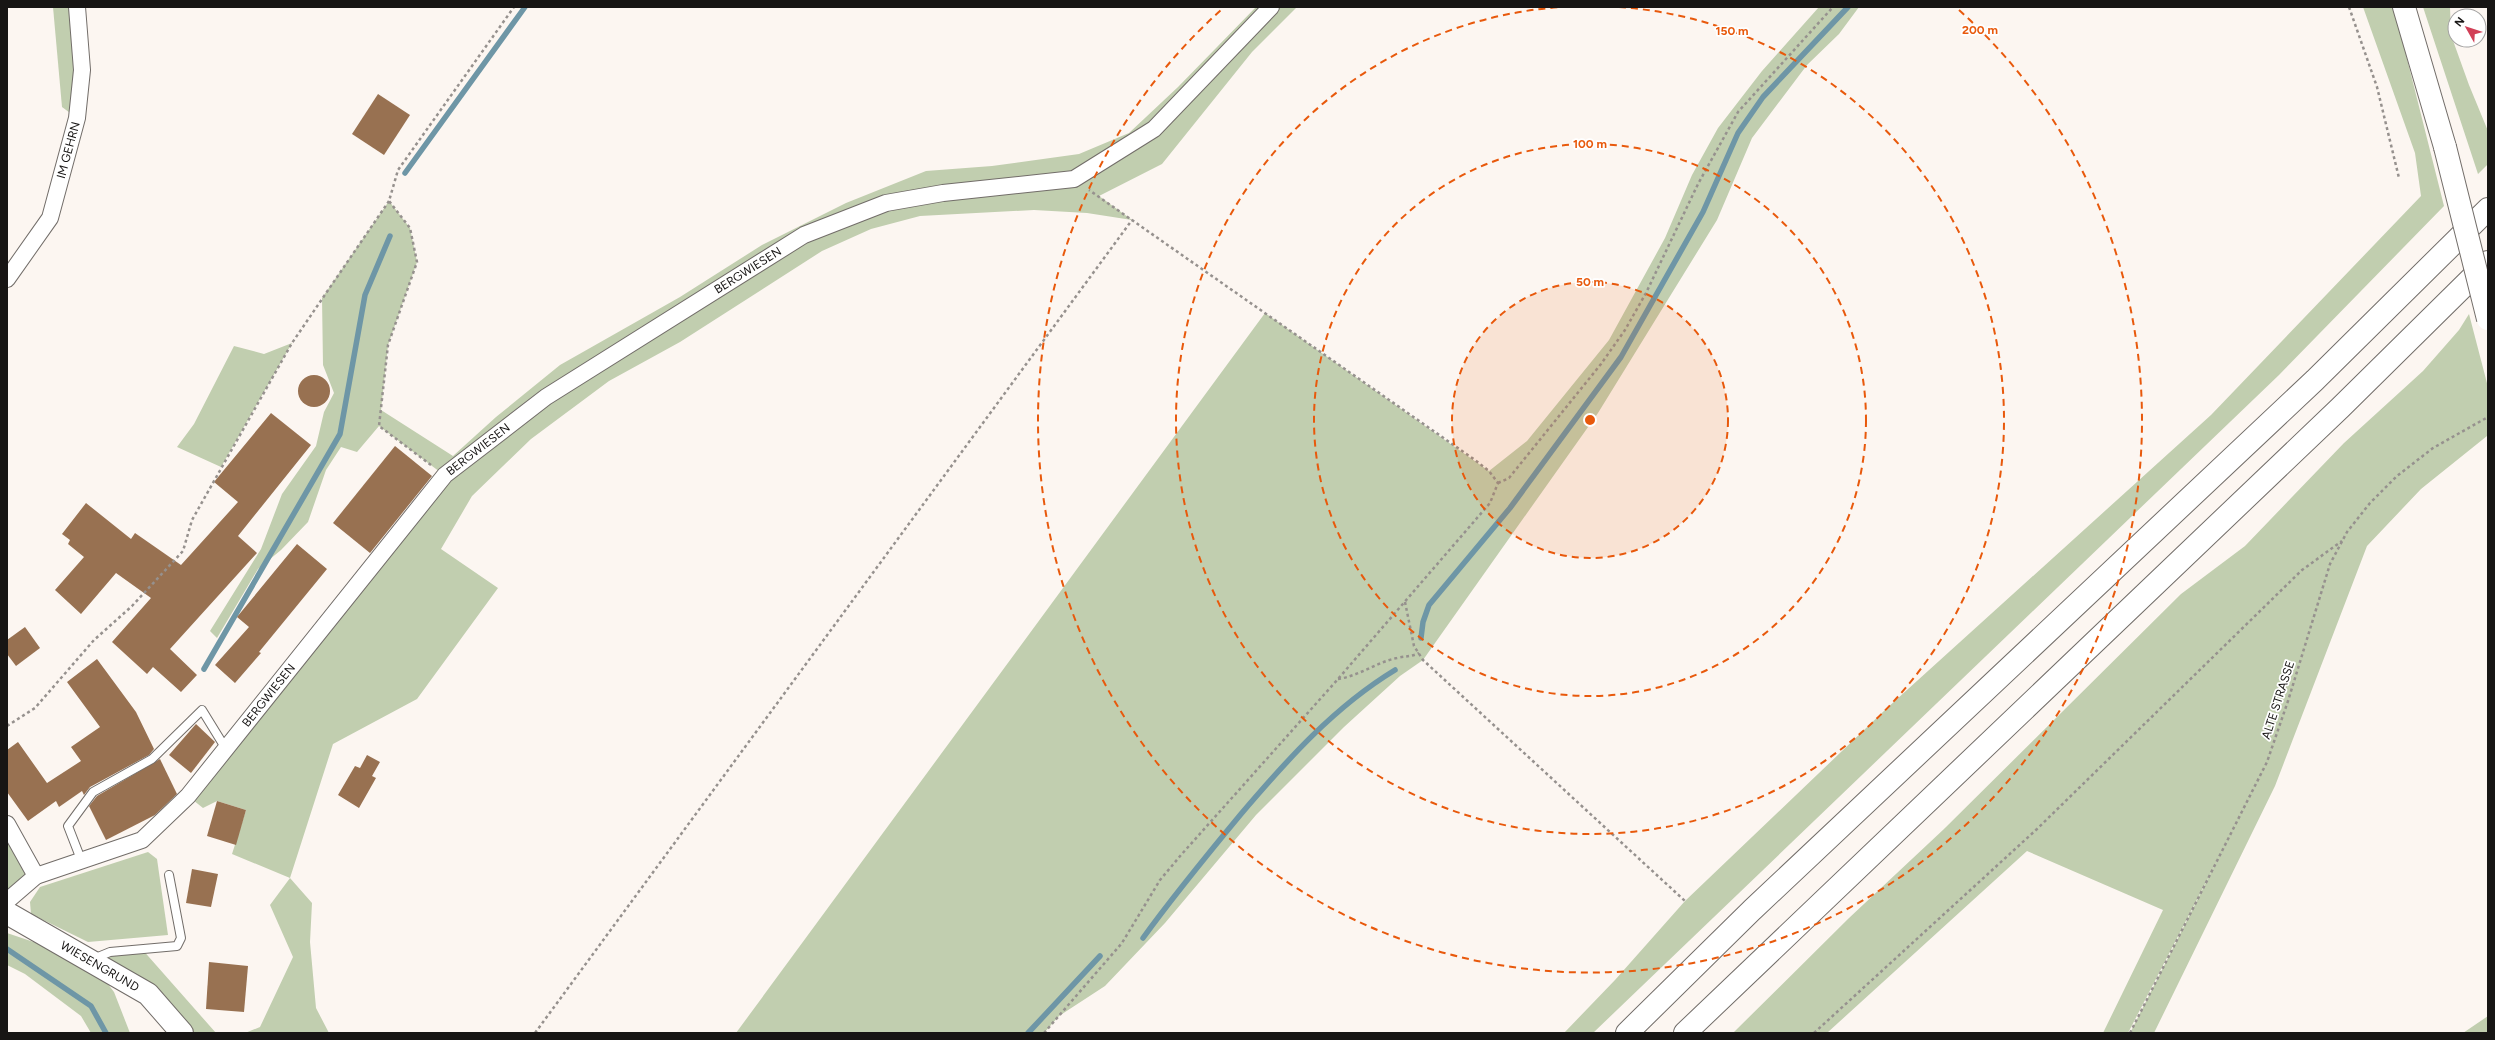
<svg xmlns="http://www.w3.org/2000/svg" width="2495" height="1040" font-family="Figtree,sans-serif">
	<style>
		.green { fill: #c1ceaf }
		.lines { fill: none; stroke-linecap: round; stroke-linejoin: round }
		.stream { stroke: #6e96a6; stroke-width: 5.5 }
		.building { fill: #987151 }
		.lane-casing { stroke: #726d69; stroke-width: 10 }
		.street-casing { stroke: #726d69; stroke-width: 18 }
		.secondary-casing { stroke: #726d69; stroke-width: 24 }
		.highway-casing { stroke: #726d69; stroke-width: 24 }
		.path { stroke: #96918e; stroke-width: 2.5; stroke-dasharray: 3 3; stroke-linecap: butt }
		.lane { stroke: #fff; stroke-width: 8 }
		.street { stroke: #fff; stroke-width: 16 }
		.secondary { stroke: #fff; stroke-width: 22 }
		.highway { stroke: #fff; stroke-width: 22 }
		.secondary-bridge-casing { stroke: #726d69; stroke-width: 24; stroke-linecap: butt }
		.secondary-bridge { stroke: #fff; stroke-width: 22 }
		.ring { fill: none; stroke: #e8590c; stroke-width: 2; stroke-dasharray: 7 5 }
		.labels { text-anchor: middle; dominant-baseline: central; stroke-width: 3.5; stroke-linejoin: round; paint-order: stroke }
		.street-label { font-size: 12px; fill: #171514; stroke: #fff }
		.centre { fill: #e8590c; stroke: #fff; stroke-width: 2 }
		.ring-label { font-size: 12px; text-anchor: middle; font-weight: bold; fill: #e8590c; stroke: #fff; stroke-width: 3.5; stroke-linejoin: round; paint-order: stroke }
	</style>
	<rect width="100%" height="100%" fill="#fcf6f1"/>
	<!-- green -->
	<g class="green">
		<path d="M53,7H77V118L62,107Z"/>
		<path d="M1256,7H1297L1252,52L1162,164L1099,196L1132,220L1087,213L1034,210L920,216L871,229L822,251L680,342L609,381L531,439L472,496L441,549L498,588L417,699L333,744L290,878L312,903L310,942L316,1008L329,1033H245L260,1027L293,957L270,905L290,878L232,854L246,810L217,801L203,808L188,796L444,475L379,426L357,452L341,447L326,470L308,522L281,550L258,569L217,638L210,631L261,549L282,494L316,446L324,412L334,393L323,365L322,298L389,201L410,228L417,262L388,345L381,410L453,456L496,417L560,365L680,297L762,245L846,203L926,171L992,166L1079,154L1129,133L1178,87Z"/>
		<path d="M1819,7H1859L1839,34L1807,65L1752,138L1717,220L1598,413L1423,660L1400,676L1344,727L1256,815L1165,923L1105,986L1059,1016L1044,1033H736L1265,313L1489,471L1527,441L1609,340L1665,238L1692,175L1718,128L1762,71Z"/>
		<path d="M2363,7H2394L2444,206L2279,375L1593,1033H1564L1615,980L1685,901L1886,709L2211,415L2421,196L2415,153Z"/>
		<path d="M2423,7H2450L2451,35L2469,85L2488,131V164L2478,174Z"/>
		<path d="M2469,314L2488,387V441L2487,436L2421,489L2367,546L2275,786L2154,1033H2130L2220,855L2128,1033H2103L2163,910L2027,851L1827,1033H1733L1849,918L1944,829L2181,594L2245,546L2344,443L2423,371L2459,330Z"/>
		<path d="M292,343L221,467L177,447L194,424L234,346L264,354Z"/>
		<path d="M7,824L36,876L7,901Z"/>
		<path d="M148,852L157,859L168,935L88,942L31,914L30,902L40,887Z"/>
		<path d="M7,933L90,961L141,948L216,1033H182L91,962L114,992L130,1033H91L81,1016L25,974L7,965Z"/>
		<path d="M2488,1016V1033H2463Z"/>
	</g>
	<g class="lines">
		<!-- stream -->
		<g class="stream">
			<path d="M405,173L525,7"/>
			<path d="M1421,638L1423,622L1429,605L1510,508L1621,357L1703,212L1738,133L1763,97L1848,7"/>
			<path d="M204,669L340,434L365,295L390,236"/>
			<path d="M1143,938C1174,895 1207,855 1241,814C1287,760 1334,707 1395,670"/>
			<path d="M7,949L91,1006L106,1033"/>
			<path d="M1028,1033L1100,956"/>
		</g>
	</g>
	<!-- building -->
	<g class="building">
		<path d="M378,94L410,115L384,155L352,134Z"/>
		<circle cx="314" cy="391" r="16"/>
		<path d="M271,413L311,445L238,536L257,553L170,649L197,675L181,692L153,667L147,674L112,642L151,598L116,573L81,614L55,590L84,557L68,544L70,540L62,534L86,503L131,539L135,533L181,565L238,502L214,482Z"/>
		<path d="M395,446L432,476L370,553L333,523Z"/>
		<path d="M297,544L327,569L259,652L261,653L235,683L215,665L249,627L237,617Z"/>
		<path d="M25,627L40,648L16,666L7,654V640Z"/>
		<path d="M97,659L136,712L154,749L149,755L90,787L84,795L82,791L59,807L56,801L28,821L7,792V750L18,742L47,783L81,761L71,747L100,727L67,682Z"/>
		<path d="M196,724L215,742L191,773L169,755Z"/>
		<path d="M367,755L380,762L372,776L376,778L359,808L338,795L355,766L360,768Z"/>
		<path d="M160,759L177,794L155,815L106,840L89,806L97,796Z"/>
		<path d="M217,801L246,810L236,845L207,836Z"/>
		<path d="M192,869L218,874L211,907L186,903Z"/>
		<path d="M209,962L248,966L244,1012L206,1009Z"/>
	</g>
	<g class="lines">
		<!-- lane casing -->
		<g class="lane-casing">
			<g id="lane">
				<path d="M82,862L68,826L93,792L152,759L202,710L226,749"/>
				<path d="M93,959L110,952L177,946L181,938L169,875"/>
			</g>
		</g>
		<!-- street casing -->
		<g class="street-casing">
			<g id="street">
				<path id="s1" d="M7,279L50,218L77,118L82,70L77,7"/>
				<path d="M7,824L36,876"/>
				<path id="s2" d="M7,901L36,876L142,840L188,796L445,475L546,397L804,235L886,203L943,193L1074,179L1154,129L1271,7"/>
			</g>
		</g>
		<!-- secondary casing -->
		<g class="secondary-casing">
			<g id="secondary">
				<path d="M2404,7L2445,147"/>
				<path id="s3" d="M7,913L148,994L182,1033"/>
			</g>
		</g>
		<!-- highway casing -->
		<g class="highway-casing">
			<g id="highway">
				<path d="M1627,1033L1752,910L2315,380L2488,209"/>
				<path d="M1685,1033L2340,408L2488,262"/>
			</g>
		</g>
		<!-- path -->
		<g class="path">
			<path d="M2349,7L2377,87L2399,178"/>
			<path d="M431,465L379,426L388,345L417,262L410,228L389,201L398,170L514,7"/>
			<path d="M1498,483L1509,478L1601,364L1625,330L1646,293L1698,184L1738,112L1833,7"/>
			<path d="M1405,602L1414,646L1423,660L1685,901"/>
			<path d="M1338,679C1359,676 1377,662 1397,658C1405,656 1411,657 1419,653"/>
			<path d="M7,726L35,708L94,640L132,606L183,551L192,520L292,343L389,201"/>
			<path d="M535,1033L1132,220"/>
			<path d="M1044,1033L1122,943L1160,880L1181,855L1338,679L1490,503L1498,483L1489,471L1475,460L1089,190"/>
			<path d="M1814,1033L2037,829L2302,570L2342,541"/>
			<path d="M2130,1033L2267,762L2288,701L2330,564L2347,532L2370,503L2397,476L2433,448L2488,417"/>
		</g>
		<!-- lane -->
		<use href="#lane" class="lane"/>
		<!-- street -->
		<use href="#street" class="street"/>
		<!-- secondary -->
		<use href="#secondary" class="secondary"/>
		<!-- highway -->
		<use href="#highway" class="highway"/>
		<!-- secondary-bridge casing -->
		<g class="secondary-bridge-casing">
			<path id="secondary-bridge" d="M2445,147L2488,319"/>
		</g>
		<!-- secondary-bridge -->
		<use href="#secondary-bridge" class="secondary-bridge"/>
	</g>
	<!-- distance rings -->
	<circle cx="1590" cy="420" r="138" fill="#e8590c" fill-opacity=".12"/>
	<g class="ring">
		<circle cx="1590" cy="420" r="138"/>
		<circle cx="1590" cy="420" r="276"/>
		<path d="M1619 7A414 414 0 1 1 1561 7"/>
		<path d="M1959 10A552 552 0 1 1 1221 10"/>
	</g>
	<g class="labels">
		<!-- street labels -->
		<g class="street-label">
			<text stroke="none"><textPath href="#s1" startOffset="145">IM GEHRN</textPath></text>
			<text stroke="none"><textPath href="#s2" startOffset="991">BERGWIESEN</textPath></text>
			<text stroke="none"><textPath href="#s2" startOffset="667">BERGWIESEN</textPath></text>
			<text stroke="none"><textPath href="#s2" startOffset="343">BERGWIESEN</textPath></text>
			<text transform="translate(2278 700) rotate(-72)">ALTE STRASSE</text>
			<text stroke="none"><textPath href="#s3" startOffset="107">WIESENGRUND</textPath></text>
		</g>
	</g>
	<circle cx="1590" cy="420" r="6" class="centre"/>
	<g class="ring-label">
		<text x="1980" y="34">200 m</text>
		<text x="1732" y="35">150 m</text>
		<text x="1590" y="148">100 m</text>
		<text x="1590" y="286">50 m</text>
	</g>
	<!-- border -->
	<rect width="2495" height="1040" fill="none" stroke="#171514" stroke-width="16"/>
	<!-- north arrow -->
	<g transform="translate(2467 28) rotate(309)"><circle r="19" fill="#ffffff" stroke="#a2a1a1"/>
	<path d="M0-3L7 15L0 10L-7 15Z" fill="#d14057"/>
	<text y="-6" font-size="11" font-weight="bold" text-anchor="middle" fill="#171514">N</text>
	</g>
</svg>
